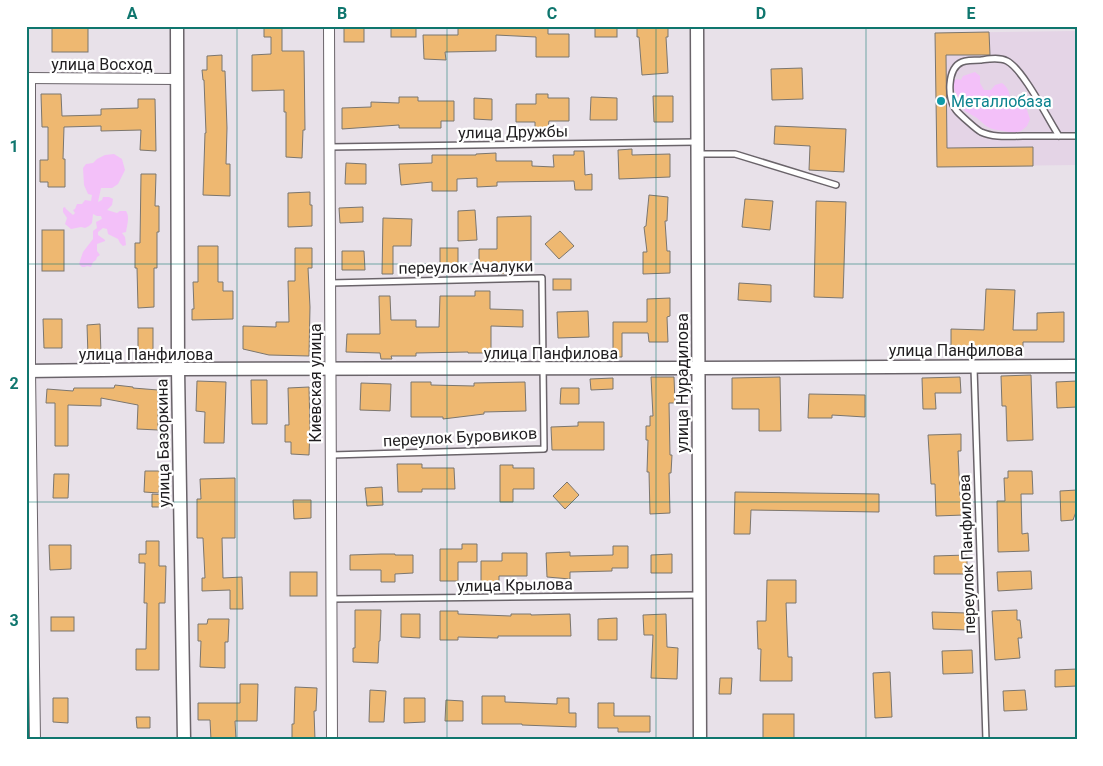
<svg xmlns="http://www.w3.org/2000/svg" width="1103" height="766" font-family="Roboto,sans-serif">
	<style>
		.commercial { fill: #e4d4e6 }
		.green { fill: #f3c0f9 }
		.building { fill: #eeb871; stroke: #7b766f }
		.lines { fill: none; stroke-linecap: round; stroke-linejoin: round }
		.service-casing { stroke: #6a646a; stroke-width: 8 }
		.minor-casing { stroke: #6a646a; stroke-width: 12 }
		.tertiary-casing { stroke: #6a646a; stroke-width: 15 }
		.service { stroke: #fff; stroke-width: 5 }
		.minor { stroke: #fff; stroke-width: 10 }
		.tertiary { stroke: #fff; stroke-width: 12 }
		.grid { fill: none; stroke: #0f766e; stroke-width: 1; stroke-opacity: 0.55 }
		.culture-dot { fill: #0f9aa8; stroke: #fff; stroke-width: 2 }
		.labels { text-anchor: middle; dominant-baseline: central; stroke-width: 4.5; stroke-linejoin: round; paint-order: stroke }
		.street-label { font-size: 16px; fill: #201e20; stroke: #fff }
		.culture-label { font-size: 16px; fill: #0d838f; stroke: #fff; text-anchor: start }
		.neatline { fill: none; stroke: #0f766e; stroke-width: 2 }
		.grid-label { font-size: 16px; text-anchor: middle; font-weight: bold; fill: #0f766e }
	</style>
	<rect width="100%" height="100%" fill="#e8e1e9"/>
	<!-- commercial -->
	<path class="commercial" d="M1077,31V165L937,167L935,33Z"/>
	<!-- green -->
	<g class="green">
		<path d="M975,72L980,76V83L984,90H991L995,85L1002,83C1009,89 1009,91 1010,101L1019,104L1027,110L1030,119L1027,126L1021,131L1014,133L992,129L986,126L977,118L965,111L953,87L954,80L958,79L961,80L963,76Z"/>
		<path d="M114,154L122,159L125,170L118,184L112,188H101L98,202L102,200L103,197H109L113,199L112,205L107,210L117,213L120,211H126C130,217 127,225 126,232L122,233L125,237L126,245L123,246L120,243L118,239L108,234L107,229L103,228L98,232V235L105,240V241L97,244V251L100,255L97,257L96,260L93,262L91,267L87,266L85,267H82L79,264L83,252L93,239V231L97,228L96,222L102,219L101,216H97L93,214L92,223L89,226L85,228L81,227L71,229L65,224L67,218L63,212V208L65,207L66,209L73,215L75,213L73,210L75,209L77,204H82L85,200L91,201L92,195L88,194L84,185L83,168L86,164L93,163L97,159L105,155Z"/>
	</g>
	<!-- building -->
	<g class="building">
		<rect x="52" y="26" width="36" height="26"/>
		<path d="M264,26H282V51H304L305,130H303L302,158L286,157V112H284V90L252,91V55L271,54V37H264Z"/>
		<rect x="344" y="26" width="20" height="16"/>
		<rect x="391" y="26" width="25" height="11"/>
		<path d="M458,26H548V34H569V57H536V37L496,35V51L445,52L446,60L424,59L423,35H458Z"/>
		<rect x="595" y="26" width="22" height="11"/>
		<path d="M637,26H668V37H666L668,73L642,75L639,37H637Z"/>
		<path d="M989,32L990,55H946L947,148L1033,147V166L937,167L935,33Z"/>
		<path d="M222,55V71H225L227,128L226,164H230V196L203,195L205,133H206L204,80H203L202,70H207V56Z"/>
		<path d="M802,68L803,99L772,100L771,69Z"/>
		<path d="M41,94H61L62,116L101,115V109L138,108V99H155L156,151L140,150L141,130L101,131V126L64,127L63,159H65V187H48V182H40V160H48V127H42Z"/>
		<path d="M536,94H548V98H569V121H549L548,128H535V122H516V104H536Z"/>
		<path d="M653,96H673V122H654Z"/>
		<path d="M399,97H418V101H454V121H441V128H399V125L342,129V108L371,107V102L399,103Z"/>
		<path d="M591,97L617,98V120H590Z"/>
		<path d="M474,98L492,99V120L474,119Z"/>
		<path d="M775,126L846,129L844,172L809,170L810,146L774,144Z"/>
		<path d="M632,149V155L670,154V177L619,179L618,150Z"/>
		<path d="M574,151H584L585,175L592,174V190H575L574,181L497,182V186L477,187V178L457,179V191H432V182L401,185L399,164L432,163V155H476V154L496,153V161H532V166L554,167L553,155H574Z"/>
		<path d="M346,163L366,164V184H345Z"/>
		<path d="M141,174H156L155,206H159V232H157V268H154V307L138,308L137,268H135V243H140Z"/>
		<path d="M310,192V205H312V226L288,227V193Z"/>
		<path d="M649,195L668,197L667,221H665L667,251H670V273L643,274V252H647L644,227L646,226Z"/>
		<path d="M745,199L773,201L770,230L742,227Z"/>
		<path d="M816,201L846,202L843,298L814,297Z"/>
		<path d="M363,207V222L340,223L339,208Z"/>
		<path d="M475,210L477,240L458,241V211Z"/>
		<path d="M531,216V266H508V274H498L497,265L479,266V249H497V217Z"/>
		<path d="M383,218L412,219L411,246H393V274H382Z"/>
		<rect x="42" y="230" width="22" height="41"/>
		<path d="M560,231L574,246L559,259L545,244Z"/>
		<path d="M198,246H218V282H223V291H233V319L192,320V309H194L193,282H198Z"/>
		<path d="M295,248H312V268H308L310,307L309,356L269,355L243,349V326L276,327V322H289L288,281H295Z"/>
		<rect x="440" y="248" width="18" height="22"/>
		<path d="M342,251H364L365,270H342Z"/>
		<rect x="553" y="279" width="18" height="11"/>
		<path d="M739,283L771,285V302L738,300Z"/>
		<path d="M986,289L1015,290L1013,330H1037V313L1064,312V342H1023V352L951,351V329L984,330Z"/>
		<path d="M475,291H490V309L523,310V327L491,326V353H468V352L416,353V356H391L392,359H381L380,353L346,352L347,334H380L379,296H390L391,320H416V327H439L440,296H475Z"/>
		<path d="M670,298V316L667,317L668,342H649L648,333H622V357H613V322H647V299Z"/>
		<path d="M588,311L589,337L558,338L557,312Z"/>
		<path d="M43,319H62V348H44Z"/>
		<path d="M100,324L101,355L88,356L87,325Z"/>
		<rect x="138" y="328" width="15" height="24"/>
		<path d="M1031,375L1033,440L1007,441L1006,406H1002L1001,376Z"/>
		<path d="M651,377H674L675,403H669L670,455H672L671,473H669L670,513L650,514L649,472H647L648,440H646V426H650V416H653Z"/>
		<path d="M780,377L781,431H759V409H732V378Z"/>
		<path d="M960,377L961,393H935L936,409H923L922,378Z"/>
		<path d="M613,378V389L591,390L590,379Z"/>
		<path d="M251,380H267V424H252Z"/>
		<path d="M197,381L226,382L224,443H204L205,412L196,411Z"/>
		<path d="M1077,381V407L1057,408L1056,382Z"/>
		<path d="M411,382H431V385L474,386V383L525,382L526,411L484,412V414L443,419V417H411Z"/>
		<path d="M361,383L391,384L390,411L360,410Z"/>
		<path d="M115,385L133,387V388L158,390V430L137,429L138,405L101,398V406L68,405V446H55V403H46L47,389L73,391L74,388H114Z"/>
		<path d="M309,387L310,429L309,455L291,454V442H285V425H289L288,388Z"/>
		<path d="M561,388H579V404H560Z"/>
		<path d="M809,394L865,395V417L832,415V418H808Z"/>
		<path d="M578,422H604V450H552L551,427L578,426Z"/>
		<path d="M961,434V451H958L960,496H963L964,515L936,516L935,484H931L928,435Z"/>
		<path d="M397,464H422V468H454L455,489H422V492H398Z"/>
		<path d="M500,465H513V468H534V489H513V502H500Z"/>
		<path d="M145,471H160L159,493L144,492Z"/>
		<path d="M1008,471H1032L1033,494H1021L1022,534L1028,533L1029,551L998,552L997,501H1005L1004,478H1008Z"/>
		<path d="M54,474H69L68,498H53Z"/>
		<path d="M235,478V538H222L223,578L242,577L243,609H230V590L202,591V578H205L203,538H197V499H201L200,479Z"/>
		<path d="M567,482L579,495L565,509L553,496Z"/>
		<path d="M382,487L383,505L367,506L365,488Z"/>
		<path d="M1077,490V509L1073,520L1061,521L1060,491Z"/>
		<path d="M735,492L879,494V512L751,510L750,534H734Z"/>
		<path d="M152,494L167,495V507H152Z"/>
		<path d="M293,500H311V518L294,519Z"/>
		<path d="M146,541H159V566H166L165,603H159V670H136V649H146L147,603H144L145,563H139V554H146Z"/>
		<path d="M462,544H477V562H458V581H440V549H462Z"/>
		<path d="M49,545H71V569L50,570Z"/>
		<path d="M613,546H628V568H612V571L570,572V579L547,577L546,553L570,552V556L613,555Z"/>
		<path d="M502,553H527V576H499V584H481V561H502Z"/>
		<path d="M381,554H395V555H413V573L395,574V582H381V570H350V555Z"/>
		<path d="M672,554V573H651V555Z"/>
		<path d="M967,555V574H934V556Z"/>
		<path d="M1031,571L1032,589L998,591L997,572Z"/>
		<rect x="290" y="572" width="27" height="24"/>
		<path d="M767,580H796V603H786L788,657H792V681H760L761,649H758L757,621H766Z"/>
		<path d="M355,610H381L380,641H379L378,663L353,662V648H355Z"/>
		<path d="M1017,610V620H1020L1022,638H1018L1020,658L995,660L992,611Z"/>
		<path d="M440,611H458V614L511,616V614H531V615L570,614L571,636H498V638L458,637V640H440Z"/>
		<path d="M932,612L967,613V630L933,629Z"/>
		<path d="M401,614H420V638L401,637Z"/>
		<path d="M666,614L667,647L678,648L677,679L651,678L653,635H644L643,615Z"/>
		<rect x="51" y="617" width="23" height="14"/>
		<path d="M617,618V640H598V619Z"/>
		<path d="M208,619H229L228,642H225V668L200,667L201,641H198V624H207Z"/>
		<path d="M972,650L973,673L943,674L942,651Z"/>
		<path d="M1077,669V686L1055,687V670Z"/>
		<path d="M890,672L892,717L875,718L873,673Z"/>
		<path d="M720,678H732L731,694H719Z"/>
		<path d="M240,684H258L257,721H235L236,740H211L210,720H198V703H240Z"/>
		<path d="M295,687L317,688L316,711H314L315,740H292V724H294Z"/>
		<path d="M370,690L386,691L384,722H369Z"/>
		<path d="M1025,690L1027,710L1004,711L1003,691Z"/>
		<path d="M482,696H505V702L557,704V698H569V713H576V727L522,725V724H482Z"/>
		<path d="M53,698H68V723L53,722Z"/>
		<path d="M404,698H425V722L404,723Z"/>
		<path d="M446,700L463,701V721H445Z"/>
		<path d="M598,703H614V716H650V732H618V728H598Z"/>
		<rect x="763" y="714" width="31" height="26"/>
		<path d="M136,717H150V728H137Z"/>
	</g>
	<g class="lines">
		<!-- service casing -->
		<g class="service-casing">
			<g id="service">
				<path d="M1059,136C1048,119 1023,69 1007,61C999,57 989,59 981,60C974,60 967,60 962,62C947,68 947,99 956,110C959,114 977,130 981,132C994,138 1010,136 1023,136C1041,136 1059,136 1077,136"/>
				<path d="M329,147L697,142"/>
				<path d="M698,154H735L836,185"/>
				<path d="M330,283L542,278L544,449L331,455"/>
				<path d="M974,368L986,740"/>
				<path d="M331,599L699,595"/>
			</g>
		</g>
		<!-- minor casing -->
		<g class="minor-casing">
			<g id="minor">
				<path d="M329,26L332,740"/>
				<path d="M26,78L178,79"/>
				<path d="M30,78V371L35,740"/>
			</g>
		</g>
		<!-- tertiary casing -->
		<g class="tertiary-casing">
			<g id="tertiary">
				<path d="M177,26L178,369L184,740"/>
				<path d="M697,26L700,740"/>
				<path d="M26,371L178,369L698,368L1077,366"/>
			</g>
		</g>
		<!-- service -->
		<use href="#service" class="service"/>
		<!-- minor -->
		<use href="#minor" class="minor"/>
		<!-- tertiary -->
		<use href="#tertiary" class="tertiary"/>
	</g>
	<!-- grid -->
	<path class="grid" d="M237,26V740M447,26V740M656,26V740M866,26V740M26,264H1077M26,502H1077"/>
	<!-- markers -->
	<circle class="culture-dot" cx="941" cy="101" r="5"/>
	<g class="labels">
		<!-- street labels -->
		<g class="street-label">
			<text x="102" y="64">улица Восход</text>
			<text transform="translate(513 132) rotate(-1)">улица Дружбы</text>
			<text transform="translate(466 267) rotate(-1)">переулок Ачалуки</text>
			<text x="956" y="350">улица Панфилова</text>
			<text x="551" y="353">улица Панфилова</text>
			<text x="146" y="354">улица Панфилова</text>
			<text transform="translate(315 383) rotate(-90)">Киевская улица</text>
			<text transform="translate(682 383) rotate(-90)">улица Нурадилова</text>
			<text transform="translate(460 437) rotate(-3)">переулок Буровиков</text>
			<text transform="translate(163 443) rotate(-91)">улица Базоркина</text>
			<text transform="translate(967 554) rotate(-92)">переулок Панфилова</text>
			<text transform="translate(515 585) rotate(-1)">улица Крылова</text>
		</g>
		<!-- culture labels -->
		<g class="culture-label">
			<text x="951" y="101">Металлобаза</text>
		</g>
	</g>
	<!-- border -->
	<rect width="1103" height="766" fill="none" stroke="#ffffff" stroke-width="55"/>
	<rect x="28" y="28" width="1048" height="710" class="neatline"/>
	<g class="grid-label">
		<text x="132" y="19">A</text>
		<text x="342" y="19">B</text>
		<text x="552" y="19">C</text>
		<text x="761" y="19">D</text>
		<text x="971" y="19">E</text>
		<text x="14" y="152">1</text>
		<text x="14" y="389">2</text>
		<text x="14" y="626">3</text>
	</g>
</svg>
